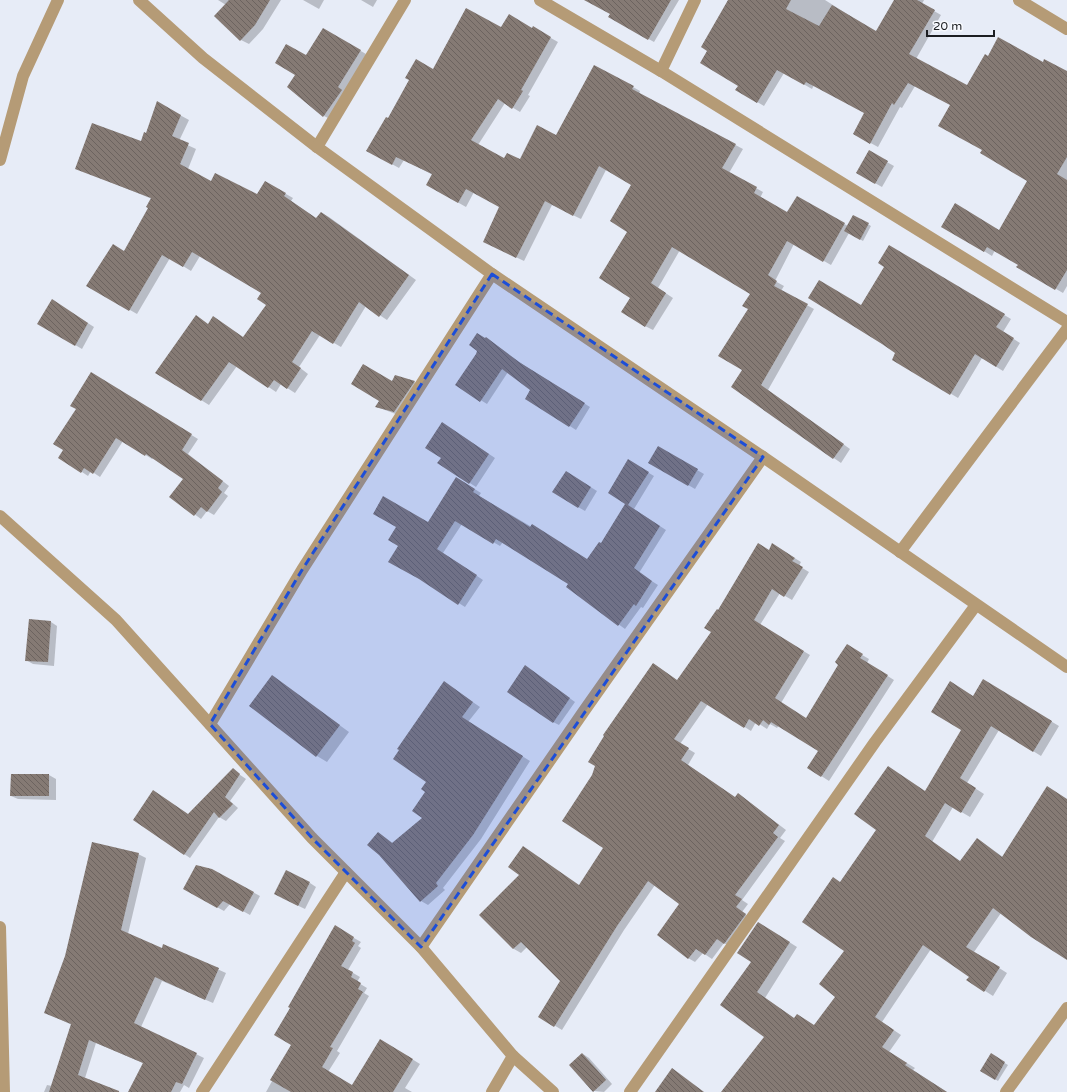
<svg xmlns="http://www.w3.org/2000/svg" width="1067" height="1092" font-family="'Varela Round',sans-serif">
	<style>
		.shadow { fill: #0003 }
		.building { fill: url(#building-back-hatch) }
		.lines { fill: none; stroke-linecap: round; stroke-linejoin: round }
		.street { stroke: #b59b76; stroke-width: 12 }
		.marked { fill: #1d4ed8; fill-opacity: 0.2; stroke: #1d4ed8; stroke-width: 3; stroke-dasharray: 8 5; stroke-linejoin: round }
	</style>
	<defs>
		<pattern id="building-back-hatch" width="6" height="6" patternUnits="userSpaceOnUse"><rect width="6" height="6" fill="#857a74"/><path d="M-1 5l2 2M0 0l6 6M5-1l2 2" fill="none" stroke="#6c635f"/></pattern>
	</defs>
	<rect width="100%" height="100%" fill="#e7ecf7"/>
	<!-- shadow -->
	<g class="shadow">
		<path d="M218,0H281L263,29L249,44L241,40L226,5Z"/>
		<path d="M303,0H324L319,9Z"/>
		<path d="M361,0H377L373,7Z"/>
		<path d="M591,0H679L654,42L609,17L611,14Z"/>
		<path d="M729,0H825L877,33L896,0H924L922,4L941,15L916,59L967,86L988,57L1043,63L1067,72V286L1063,293L1018,267L1019,264L995,250L992,256L943,226L1000,231L1029,181L983,149L951,105L915,86L902,108L900,107L878,147L854,134L865,112L814,85L812,89L784,73L764,106L737,90L739,85L708,50Z"/>
		<path d="M502,28L533,29V28L558,42L528,95L530,96L520,112L505,103L478,145L504,160L520,161L633,87L640,91L639,94L743,149L729,173L763,192L760,198L788,214L797,198L848,226L854,216L871,226L863,241L849,233L831,265L794,244L775,281L784,286L781,291L814,309L768,390L850,449L841,463L732,387L743,370L751,294L680,250L658,288L673,298L653,330L645,326L632,297L629,231L632,185L606,170L581,219L552,205L524,261L491,245L500,207L474,192L466,207L427,185L433,175L404,160L399,168L368,151L388,119L433,70Z"/>
		<path d="M323,29L366,54L330,119L324,116L297,74Z"/>
		<path d="M158,103L189,120L179,141L196,149L188,169L212,182L257,196L265,182L293,198L291,201L317,219L322,213L329,217L416,280L387,320L366,306L341,347L320,335L299,367L308,374L295,393L281,384L276,392L237,366L209,405L201,400L209,325L243,338L267,305L262,293L200,256L191,271L170,258L137,314L88,286L125,252L149,208L152,199L76,168L141,143L147,134Z"/>
		<path d="M869,152L894,166L882,187L857,173Z"/>
		<path d="M889,246L1011,319L1003,332L1020,343L1003,371L982,358L958,398L893,359L897,353L861,306L885,267Z"/>
		<path d="M58,304L94,327L82,349L38,323Z"/>
		<path d="M492,342L525,366L590,407L576,430L526,398L532,389L508,372L487,404L456,385Z"/>
		<path d="M97,377L198,439L188,454L229,486L224,493L228,496L214,515L207,511L201,519L171,497L185,479L153,458L152,459L123,441L100,477L91,471L88,476L82,472Z"/>
		<path d="M414,382L421,385L401,416L377,407L392,383Z"/>
		<path d="M449,427L495,458L476,487L439,463L442,458Z"/>
		<path d="M659,448L704,474L695,489L650,463Z"/>
		<path d="M634,464L654,476L634,509L666,530L639,573L658,585L643,608L641,607L625,629L567,587L570,584L503,542L500,546L462,524L443,553L483,580L465,607L422,580L428,523L457,478L481,493L479,496L588,560L601,544L626,504Z"/>
		<path d="M573,476L597,491L585,511L578,507Z"/>
		<path d="M780,549L801,562L799,566L809,572L792,600L780,593L760,625L810,655L781,703L806,719L840,664L847,646L869,659L867,663L894,680L829,781L809,768L819,751L779,725L777,728L770,724L767,729L756,722L751,731L708,704L680,744L695,753L688,765L735,798L745,799L786,830L780,838L785,841L742,900L748,904L742,912L752,919L732,948L724,943L712,959L703,953L695,962L688,958L681,904L655,885L624,930L562,1030L539,1016L561,981L527,947L521,953L514,949L481,915L580,886L604,848L593,775L654,664L678,681L712,632L719,611L769,551Z"/>
		<path d="M51,622L57,626L54,666L33,664L26,660Z"/>
		<path d="M531,670L575,702L559,725L553,722Z"/>
		<path d="M272,676L349,732L327,762L317,756Z"/>
		<path d="M983,681L1059,726L1041,756L999,730L967,783L984,794L970,817L953,807L932,842L960,862L978,839L1003,857L1067,800V959L1001,913L974,952L1007,973L993,996L968,980L970,976L931,949L882,1022L901,1035L889,1052L915,1068L913,1070L947,1092H722L765,1037L721,1005L752,962L767,928L797,947L765,998L795,1019L798,1015L814,1026L836,997L845,951L841,883L926,792L963,730L973,697Z"/>
		<path d="M451,687L480,707L468,722L530,761L481,839L443,888L445,890L428,905L421,901L379,833L394,844L423,818L427,782Z"/>
		<path d="M233,770L246,779L230,801L238,808L226,821L219,817L190,858L134,820L188,815Z"/>
		<path d="M12,775H49L56,779V800L18,799L11,796Z"/>
		<path d="M138,854L146,858L128,934L162,950L164,945L226,973L213,1003L162,981L141,1027L204,1058L189,1088L184,1085L180,1092H129L143,1063L96,1043L85,1078L120,1092H44L47,1085L52,1086L72,1025L46,1013Z"/>
		<path d="M212,870L260,896L250,915L230,904L224,911L184,889Z"/>
		<path d="M310,883L316,887L305,909L282,898Z"/>
		<path d="M335,927L361,942L358,946L361,948L348,970L360,977L357,982L367,988L364,993L369,996L337,1051L340,1053L328,1072L353,1086L381,1040L420,1064L405,1088L412,1092H266L292,1045Z"/>
		<path d="M583,1054L589,1058L612,1084L604,1092L594,1091Z"/>
		<path d="M991,1055L1008,1065L998,1081L982,1071Z"/>
	</g>
	<!-- building -->
	<g class="building">
		<path d="M229,0H270L255,25L240,41L214,16Z"/>
		<path d="M584,0H671L648,40L608,17L610,14Z"/>
		<path d="M728,0H791L786,9L819,26L832,5L876,31L894,0H917L935,10L909,54L967,85L985,54L988,56L998,37L1043,62L1044,59L1067,71V157L1057,174L1067,180V270L1055,290L1016,267L1018,265L987,247L984,252L941,227L955,203L999,230L1027,181L980,153L982,150L938,126L950,105L908,83L894,105L892,103L870,144L853,134L864,113L806,82L804,85L777,70L757,103L735,90L738,86L700,63L707,51L701,47Z"/>
		<path d="M466,8L501,27L509,14L532,28L533,26L551,37L521,90L523,91L512,109L498,99L471,140L504,158L507,153L520,159L537,125L556,135L594,65L634,86L632,89L736,144L722,168L757,187L754,193L787,212L797,196L845,223L823,262L787,241L768,275L777,281L774,286L808,304L761,385L844,444L833,459L731,387L742,370L718,356L748,309L742,306L750,294L672,247L651,283L666,293L645,327L621,312L630,298L599,278L627,232L610,221L631,185L599,166L573,216L545,201L516,258L483,242L499,207L466,189L458,203L426,185L432,174L396,157L392,165L366,151L386,117L388,118L409,80L405,78L416,59L433,69Z"/>
		<path d="M323,28L361,50L338,87L342,90L323,117L287,87L295,75L275,63L286,44L306,55Z"/>
		<path d="M157,101L181,115L172,136L189,143L180,164L211,181L215,173L257,194L265,181L286,193L284,196L316,218L321,212L409,275L379,317L359,302L333,344L312,331L292,362L301,368L287,389L274,380L268,388L229,362L201,401L155,373L196,315L208,324L213,316L243,337L266,305L257,299L261,293L192,252L183,267L162,255L129,311L86,286L113,244L124,251L148,208L146,207L151,198L75,169L92,123L141,141L144,132L146,133Z"/>
		<path d="M869,150L888,161L875,184L856,173Z"/>
		<path d="M853,215L869,223L860,240L844,231Z"/>
		<path d="M889,245L1005,314L996,327L1014,338L996,367L975,354L950,395L892,360L895,353L882,344L808,298L819,280L861,305L884,267L878,263Z"/>
		<path d="M52,299L88,323L75,346L37,324Z"/>
		<path d="M477,333L485,338L486,337L519,362L585,403L569,427L525,399L530,390L502,369L480,402L455,385L476,354L477,351L469,345Z"/>
		<path d="M363,364L392,381L395,375L415,381L394,412L375,407L379,401L351,384Z"/>
		<path d="M91,372L192,434L182,450L223,481L218,488L222,492L207,512L201,507L194,516L169,497L183,479L146,454L145,456L116,438L93,474L84,468L81,473L58,458L63,450L53,444L76,409L70,406Z"/>
		<path d="M442,422L489,454L469,484L437,463L441,458L425,448Z"/>
		<path d="M658,446L698,469L688,486L648,463Z"/>
		<path d="M628,459L649,472L628,505L660,526L634,568L652,581L636,606L634,604L618,626L566,587L568,584L496,539L493,544L455,521L437,549L477,575L458,605L419,579L388,562L398,546L388,540L396,527L373,514L383,496L428,522L456,477L475,489L473,492L530,527L532,524L587,559L599,542L601,543L625,504L608,493Z"/>
		<path d="M566,471L591,487L578,508L552,492Z"/>
		<path d="M758,543L769,550L772,543L795,558L792,561L803,567L784,597L772,589L754,620L804,651L775,698L806,718L838,665L835,662L847,644L863,654L860,658L888,675L821,777L807,768L818,751L771,722L769,725L763,720L759,726L749,719L744,728L701,701L674,739L689,748L681,760L735,797L738,793L779,825L773,833L778,837L735,895L742,899L736,907L746,914L724,944L717,939L705,955L696,949L688,959L657,935L679,904L648,881L617,926L554,1027L538,1017L560,981L521,942L513,949L479,915L519,875L508,867L523,846L579,885L603,848L562,821L592,775L595,766L588,762L604,736L603,735L653,663L677,680L711,632L704,628L717,609L718,610Z"/>
		<path d="M29,619L51,621L48,662L25,661Z"/>
		<path d="M525,665L570,698L553,723L507,692Z"/>
		<path d="M272,675L340,725L316,757L249,706Z"/>
		<path d="M983,679L1052,721L1033,752L991,726L960,778L976,788L961,813L945,803L925,836L960,861L977,838L1002,857L1047,786L1067,799V960L1031,937L993,908L966,947L1000,967L984,992L966,980L969,977L923,945L875,1017L894,1030L882,1047L907,1063L905,1065L947,1092H721L764,1037L720,1005L751,962L737,953L758,922L790,942L757,992L794,1018L797,1014L814,1025L835,997L819,984L844,951L802,922L833,877L840,882L876,830L854,814L888,766L925,791L961,730L931,712L950,681L973,696Z"/>
		<path d="M444,681L473,702L462,717L523,756L473,835L436,883L438,886L420,902L379,855L367,845L378,832L392,843L422,818L412,811L425,792L421,789L426,782L393,759L399,750L397,749Z"/>
		<path d="M233,768L240,774L225,797L233,804L219,818L214,812L184,855L133,820L153,790L188,814Z"/>
		<path d="M11,774H49V796H10Z"/>
		<path d="M92,842L139,853L121,930L162,948L163,944L219,968L205,1000L155,977L134,1023L197,1053L182,1084L176,1082L171,1092H128L143,1063L89,1040L78,1075L119,1091V1092H49L71,1024L44,1013L65,956Z"/>
		<path d="M196,865L212,869L254,892L243,912L223,901L217,908L183,889Z"/>
		<path d="M286,870L310,882L298,906L274,894Z"/>
		<path d="M335,925L354,937L352,941L355,943L341,966L353,972L351,977L361,983L358,989L363,992L330,1047L333,1048L322,1067L352,1085L380,1039L413,1059L393,1092H291L270,1080L291,1045L274,1035L290,1008L288,1007Z"/>
		<path d="M582,1053L606,1080L593,1092L569,1065Z"/>
		<path d="M991,1053L1005,1062L995,1080L980,1071Z"/>
		<path d="M672,1068L704,1092H655Z"/>
	</g>
	<g class="lines">
		<!-- street -->
		<g class="street">
			<path d="M139,0L203,58L317,147L492,274L763,457L1067,667"/>
			<path d="M540,0L661,71L1067,322"/>
			<path d="M1019,0L1067,29"/>
			<path d="M661,71L695,0"/>
			<path d="M317,147L405,0"/>
			<path d="M0,160L23,76L58,0"/>
			<path d="M0,516L116,620L312,838L421,947L513,1056L553,1092"/>
			<path d="M900,552L1067,329"/>
			<path d="M210,724L302,570L492,274"/>
			<path d="M0,927L4,1092"/>
			<path d="M421,947L584,711L763,457"/>
			<path d="M202,1092L346,872"/>
			<path d="M492,1092L513,1056"/>
			<path d="M630,1092L875,742L976,605"/>
			<path d="M1006,1092L1067,1008"/>
		</g>
	</g>
	<!-- marked area -->
	<path class="marked" d="M492,274L763,457L421,947L312,838L210,724L302,570Z"/>
	<!-- scale -->
	<path d="M927 30v6h67v-6" fill="none" stroke="#1c1e22" stroke-width="2"/>
	<text x="933" y="30" font-size="12" fill="#1c1e22" stroke="#f7f9fe" stroke-width="3" paint-order="stroke">20 m</text>
</svg>
